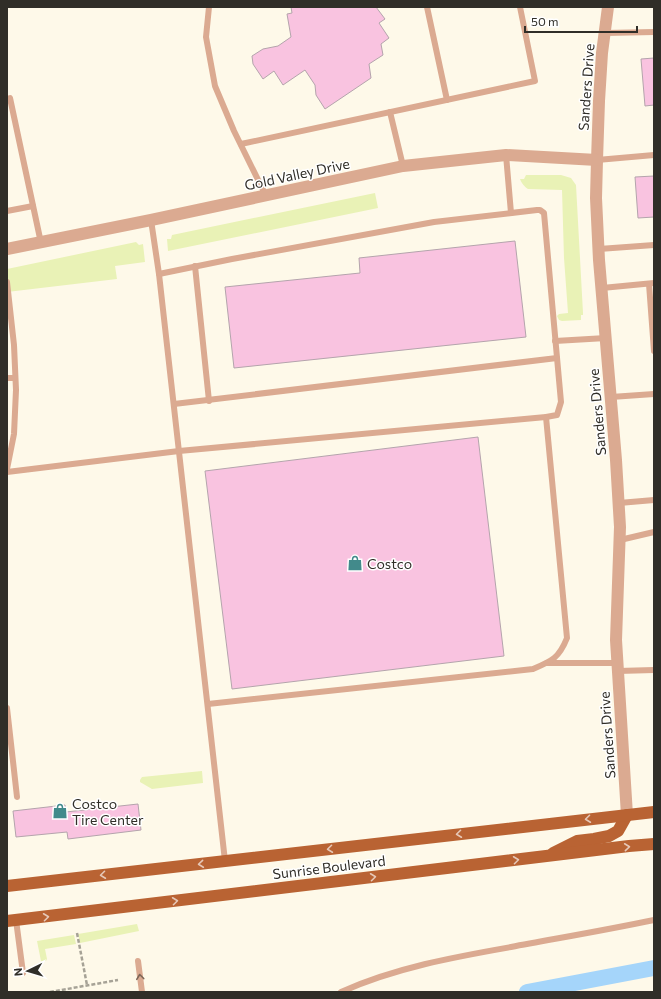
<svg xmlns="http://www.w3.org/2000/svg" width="661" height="999" font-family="Commissioner,sans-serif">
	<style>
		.green { fill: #e9f2b6 }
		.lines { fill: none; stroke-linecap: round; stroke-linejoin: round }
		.canal { stroke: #a5d5fa; stroke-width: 16 }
		.building { fill: #f9c3e0; stroke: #b4a4ac }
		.path { stroke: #a6a296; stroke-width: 2.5; stroke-dasharray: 4 2; stroke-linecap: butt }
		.service { stroke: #dbaa91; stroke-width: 6 }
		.minor { stroke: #dbaa91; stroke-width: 12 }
		.primary { stroke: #b96333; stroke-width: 12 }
		.oneway { stroke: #e6c8b8 }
		.oneway2 { stroke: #7d6657 }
		.labels { text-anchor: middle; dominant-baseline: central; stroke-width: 3; stroke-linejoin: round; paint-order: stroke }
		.street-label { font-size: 14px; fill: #302e28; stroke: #fff }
		.poi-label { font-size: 14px; fill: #302e28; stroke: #fff; text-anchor: start }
	</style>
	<rect width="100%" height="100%" fill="#fef9e9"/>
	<!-- green -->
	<g class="green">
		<path d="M526,175H561L571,178L576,185L583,313V315H581V320L562,321L559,320L557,316L559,314L568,313L564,258L562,190L528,189C524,186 522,184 520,179H524Z"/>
		<path d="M375,193L378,208L168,251L167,239H171L172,235Z"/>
		<path d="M136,242L139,245L143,244L145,262L115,266L117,279L7,292V269Z"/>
		<path d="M202,771L203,783L152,789L140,782V780L142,777Z"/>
		<path d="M137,924L139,931L80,943L78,934Z"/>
		<path d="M74,935L76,944L45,949L47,959L46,961H41L37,941Z"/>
	</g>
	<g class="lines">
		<!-- canal -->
		<path class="canal" d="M527,992L654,968"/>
	</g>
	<!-- building -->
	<g class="building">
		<path d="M291,7H376L385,19L379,23L389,38L381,44L383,55L369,64L371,78L325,109L316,95L315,85L305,70L283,85L274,71L263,79L253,64L252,56L263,49L278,46L291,37L287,14L292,13Z"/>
		<path d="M654,58V105L645,106L641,59Z"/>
		<path d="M654,176V217L638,218L635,177Z"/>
		<path d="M515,241L526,337L234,368L225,287L360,273L359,258Z"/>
		<path d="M478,437L504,656L232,689L205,471Z"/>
		<path d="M138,804L141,830L68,839L67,832L16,837L13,811L65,805L66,812Z"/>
	</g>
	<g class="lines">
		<!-- path -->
		<g class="path">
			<path d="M77,933L87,985"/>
			<path d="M50,992L118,980"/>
		</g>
		<!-- service -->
		<g class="service">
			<path d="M209,7L206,37L215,86L234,131L266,196"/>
			<path d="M427,7L447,100"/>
			<path d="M605,33L654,32"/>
			<path d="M7,99L10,98L41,243"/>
			<path d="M390,112L403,166"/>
			<path d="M241,144L535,81L520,7"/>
			<path d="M506,155L511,213"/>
			<path d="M597,160L654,155"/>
			<path d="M7,211L33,206"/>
			<path d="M151,220L159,274L225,861"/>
			<path d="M599,249L654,245"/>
			<path d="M195,266L209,401"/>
			<path d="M7,282L14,345L16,390L14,434L7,469"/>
			<path d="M649,284L654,351"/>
			<path d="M602,288L654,283"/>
			<path d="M555,341L606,338"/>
			<path d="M7,378H15"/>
			<path d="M611,397L654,394"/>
			<path d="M174,404L557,358"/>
			<path d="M7,472L179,451L546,417L557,415L561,402L544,213L540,210H537L434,222L232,259L159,274"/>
			<path d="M619,503L654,500"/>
			<path d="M620,540L654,532"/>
			<path d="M547,663H617"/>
			<path d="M618,671L654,670"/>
			<path d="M208,704L533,669C552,661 559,658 567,638L546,417"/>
			<path d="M7,708L17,797"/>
			<path d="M16,920L23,973"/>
			<path d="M138,961L142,992"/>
			<path d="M341,992C394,968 454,957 511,947C559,938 606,930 654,920"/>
		</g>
		<!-- minor -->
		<g class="minor">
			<path d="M608,7L602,53L599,101L597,160L596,198L599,260L616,460L620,527L616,640L627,815"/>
			<path d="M7,249L151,220L403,166L506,155L597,160"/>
		</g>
		<!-- primary -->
		<g class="primary">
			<path d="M553,853L577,841L594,839L609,836L618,831L627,815"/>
			<path d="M7,886L654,812"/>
			<path d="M7,921L629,846L654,844"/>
		</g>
	</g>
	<!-- one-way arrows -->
	<defs><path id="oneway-chevron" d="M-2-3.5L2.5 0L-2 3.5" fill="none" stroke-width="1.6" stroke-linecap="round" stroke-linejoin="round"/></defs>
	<g class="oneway">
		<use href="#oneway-chevron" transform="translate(588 819) rotate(173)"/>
		<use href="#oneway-chevron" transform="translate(459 834) rotate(173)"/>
		<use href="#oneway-chevron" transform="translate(627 847) rotate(-6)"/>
		<use href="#oneway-chevron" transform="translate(330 849) rotate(173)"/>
		<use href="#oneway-chevron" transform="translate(516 860) rotate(-7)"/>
		<use href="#oneway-chevron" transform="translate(201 864) rotate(174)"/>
		<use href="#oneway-chevron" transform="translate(103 875) rotate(173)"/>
		<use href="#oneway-chevron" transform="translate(373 877) rotate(-7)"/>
		<use href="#oneway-chevron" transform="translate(175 901) rotate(-7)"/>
		<use href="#oneway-chevron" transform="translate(46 917) rotate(-7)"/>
	</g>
	<use class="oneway2" href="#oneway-chevron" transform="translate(140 977) rotate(-97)"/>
	<!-- icons -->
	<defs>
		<g id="shop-bare" transform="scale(1.2)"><path d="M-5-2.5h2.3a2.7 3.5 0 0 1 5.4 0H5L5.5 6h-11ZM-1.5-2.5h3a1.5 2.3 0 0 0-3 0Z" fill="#428a8b" stroke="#fff" stroke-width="2.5" paint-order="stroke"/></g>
	</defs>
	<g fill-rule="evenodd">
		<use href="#shop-bare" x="355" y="563"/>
		<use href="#shop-bare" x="60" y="811"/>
	</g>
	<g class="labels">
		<!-- street labels -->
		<g class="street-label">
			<text transform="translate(586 87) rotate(-86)">Sanders Drive</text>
			<text transform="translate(297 174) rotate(-12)">Gold Valley Drive</text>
			<text transform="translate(597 412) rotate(-95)">Sanders Drive</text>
			<text transform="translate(607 735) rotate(-94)">Sanders Drive</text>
			<text transform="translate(329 867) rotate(-7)">Sunrise Boulevard</text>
		</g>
		<!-- poi labels -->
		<g class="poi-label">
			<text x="367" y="563">Costco</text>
			<text x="72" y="803">Costco<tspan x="72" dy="16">Tire Center</tspan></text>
		</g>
	</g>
	<!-- border -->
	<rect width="661" height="999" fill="none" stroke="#302e28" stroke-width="16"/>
	<!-- north arrow -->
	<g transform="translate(28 971) rotate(265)" stroke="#ffffff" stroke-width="3" paint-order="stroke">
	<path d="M0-3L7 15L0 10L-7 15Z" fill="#302e28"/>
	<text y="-6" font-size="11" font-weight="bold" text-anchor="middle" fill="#302e28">N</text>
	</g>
	<!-- scale -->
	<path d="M525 26v6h112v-6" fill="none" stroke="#302e28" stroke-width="2"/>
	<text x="531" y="26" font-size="12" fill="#302e28" stroke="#ffffff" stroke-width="3" paint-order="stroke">50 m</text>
</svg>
